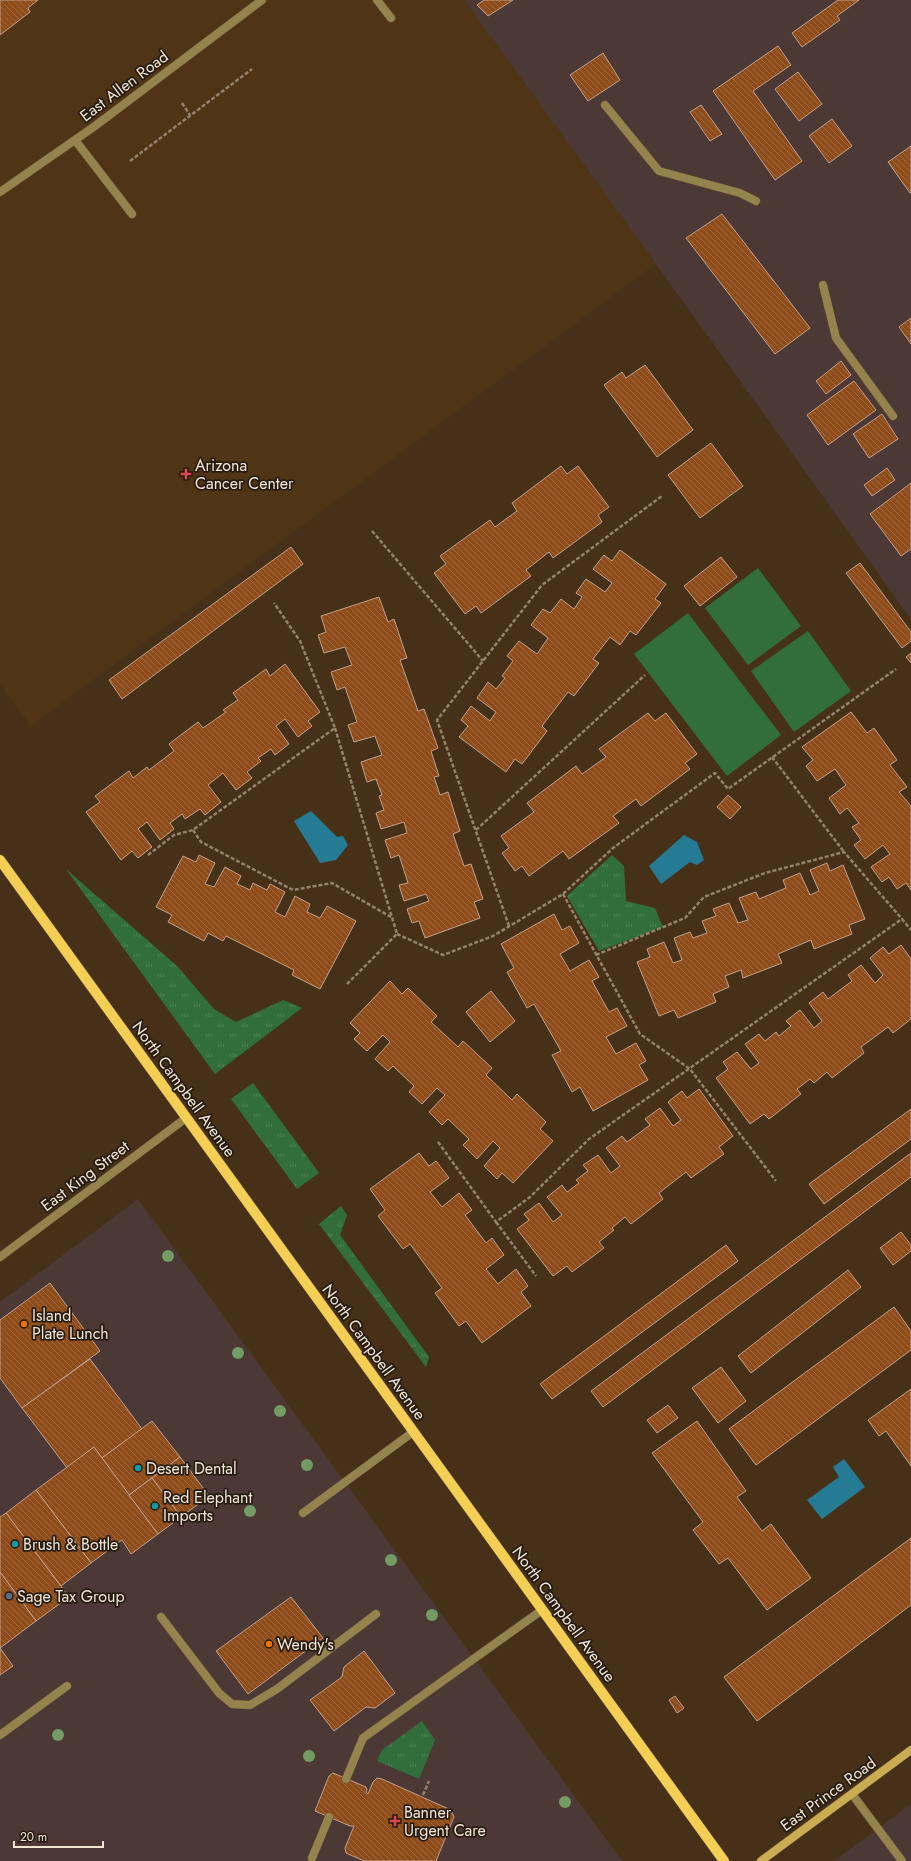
<svg xmlns="http://www.w3.org/2000/svg" width="911" height="1861" font-family="Jost,sans-serif">
	<style>
		.commercial { fill: #4c3835 }
		.built { fill: #4f3516 }
		.grass { fill: url(#grass-tufts) }
		.park { fill: #326d3c }
		.water { fill: #257b93 }
		.building { fill: url(#building-back-hatch); stroke: #c1a08c }
		.lines { fill: none; stroke-linecap: round; stroke-linejoin: round }
		.service-casing { stroke: #624e36; stroke-width: 9 }
		.minor-casing { stroke: #624e36; stroke-width: 9 }
		.secondary-casing { stroke: #624e36; stroke-width: 9 }
		.primary-casing { stroke: #624e36; stroke-width: 11 }
		.path { stroke: #94826e; stroke-width: 2.5; stroke-dasharray: 4 2; stroke-linecap: butt }
		.service { stroke: #94834d; stroke-width: 8 }
		.minor { stroke: #94834d; stroke-width: 8 }
		.secondary { stroke: #caad53; stroke-width: 8 }
		.primary { stroke: #f4ce55; stroke-width: 10 }
		.tree { fill: #739b64 }
		.health-dot { fill: #e0444e; stroke: #251b11; stroke-width: 1.5 }
		.food-dot { fill: #e8710a; stroke: #251b11; stroke-width: 1.5 }
		.culture-dot { fill: #0f9aa8; stroke: #251b11; stroke-width: 1.5 }
		.service-dot { fill: #5c6f8a; stroke: #251b11; stroke-width: 1.5 }
		.labels { text-anchor: middle; dominant-baseline: central; stroke-width: 3.5; stroke-linejoin: round; paint-order: stroke }
		.street-label { font-size: 16px; fill: #f2e5d6; stroke: #251b11 }
		.poi-label { font-size: 16px; fill: #f2e5d6; stroke: #251b11; text-anchor: start }
	</style>
	<defs>
		<pattern id="grass-tufts" width="24" height="20" patternUnits="userSpaceOnUse"><rect width="24" height="20" fill="#326d3c"/><path d="M3 7l-1-3M5 7V3M7 7l1-3M15 17l-1-3M17 17v-4M19 17l1-3" fill="none" stroke="#508257"/></pattern>
		<pattern id="building-back-hatch" width="6" height="6" patternUnits="userSpaceOnUse"><rect width="6" height="6" fill="#8f4c1b"/><path d="M-1 5l2 2M0 0l6 6M5-1l2 2" fill="none" stroke="#9f663b"/></pattern>
	</defs>
	<rect width="100%" height="100%" fill="#463118"/>
	<!-- commercial -->
	<g class="commercial">
		<path d="M464,0H911V619L656,264Z"/>
		<path d="M138,1199L622,1861H0V1302Z"/>
		<path d="M911,1804V1861H834Z"/>
	</g>
	<!-- built -->
	<path class="built" d="M0,0H464L656,264L31,726L0,685Z"/>
	<!-- grass -->
	<g class="grass">
		<path d="M612,855L624,866L626,901L655,908L663,927L599,951L567,896Z"/>
		<path d="M66,869L177,966L214,1009L236,1022L283,1000L302,1008L215,1074Z"/>
		<path d="M253,1083L319,1173L297,1189L231,1099Z"/>
		<path d="M341,1206L347,1215L340,1235L429,1357L426,1367L319,1224Z"/>
		<path d="M422,1721L435,1740L419,1779L377,1761L382,1750Z"/>
	</g>
	<!-- park -->
	<g class="park">
		<path d="M758,568L801,626L748,665L705,608Z"/>
		<path d="M688,613L781,735L727,776L634,654Z"/>
		<path d="M808,631L851,691L794,732L751,671Z"/>
	</g>
	<!-- water -->
	<g class="water">
		<path d="M311,811L337,837L343,836L348,845L336,860L320,863L294,821Z"/>
		<path d="M684,835L697,842L704,860L697,865L690,862L661,884L649,866Z"/>
		<path d="M844,1459L865,1487L822,1519L807,1500L839,1477L833,1467Z"/>
	</g>
	<!-- building -->
	<g class="building">
		<path d="M0,0H38L28,8L30,12L0,35Z"/>
		<path d="M484,0H513L488,16L477,5Z"/>
		<path d="M838,0H859L837,16L840,20L802,47L792,33Z"/>
		<path d="M778,46L791,65L753,91L802,161L775,180L713,91Z"/>
		<path d="M603,53L620,80L588,101L570,75Z"/>
		<path d="M798,72L822,104L799,121L775,89Z"/>
		<path d="M701,105L722,134L710,141L690,112Z"/>
		<path d="M832,119L852,146L829,163L809,136Z"/>
		<path d="M911,146V192L910,193L888,162Z"/>
		<path d="M722,214L810,328L775,354L686,238Z"/>
		<path d="M911,318V344L899,327Z"/>
		<path d="M841,361L851,375L826,394L816,381Z"/>
		<path d="M645,365L693,430L657,457L604,385L622,372L626,378Z"/>
		<path d="M854,381L876,410L828,445L807,415Z"/>
		<path d="M882,414L898,439L869,458L853,434Z"/>
		<path d="M711,443L743,486L700,518L668,475Z"/>
		<path d="M561,466L567,474L578,466L609,507L598,515L602,522L553,558L549,552L526,570L531,576L481,613L476,606L465,614L434,573L446,564L440,556L490,520L495,527L517,511L512,503Z"/>
		<path d="M887,468L895,480L872,496L864,485Z"/>
		<path d="M911,483V549L901,556L870,514Z"/>
		<path d="M291,547L303,564L122,699L109,680Z"/>
		<path d="M620,550L666,584L655,599L661,603L636,635L630,631L620,645L610,637L593,659L599,663L574,696L568,692L542,726L547,731L522,764L515,759L506,772L459,737L468,726L461,720L471,706L490,721L496,712L477,698L488,682L496,689L505,678L502,676L513,661L507,656L519,641L537,654L548,638L531,625L543,609L550,613L561,599L574,609L582,597L576,593L586,579L605,592L612,583L593,569L604,555L612,561Z"/>
		<path d="M721,557L737,577L700,606L684,586Z"/>
		<path d="M860,563L911,632V641L902,648L846,573Z"/>
		<path d="M379,597L388,622L394,619L407,658L400,660L418,711L424,709L438,748L431,751L439,776L434,777L440,795L448,792L460,831L453,834L464,866L471,864L483,899L474,902L480,918L425,938L419,921L412,923L407,909L429,901L426,894L404,901L399,885L408,883L399,855L391,858L385,840L407,833L404,822L381,829L376,813L384,810L379,796L382,795L376,779L367,782L361,762L382,755L375,736L354,742L348,725L357,722L345,687L337,690L331,672L352,665L345,647L324,653L318,635L326,632L321,616Z"/>
		<path d="M911,653V663L906,657Z"/>
		<path d="M285,664L320,712L308,721L312,726L298,737L285,719L276,726L289,744L275,755L271,749L258,758L261,761L247,772L252,778L236,790L223,773L208,785L221,802L205,815L200,809L185,819L182,814L170,823L174,829L160,840L147,822L138,829L152,847L138,858L132,851L121,860L86,812L100,802L95,796L129,771L133,778L147,767L149,770L174,751L169,744L198,722L203,728L226,712L223,710L238,700L233,693L266,669L270,676Z"/>
		<path d="M851,712L867,733L874,728L897,760L890,765L907,787L899,792L911,806V890L906,883L897,889L889,877L882,882L871,867L890,854L883,845L865,859L854,845L861,840L852,827L859,823L847,808L840,814L829,798L846,785L835,769L817,781L806,766L813,760L802,747Z"/>
		<path d="M648,713L655,721L666,713L697,754L685,763L690,769L641,806L636,799L613,816L619,823L569,859L563,851L529,876L522,866L515,871L502,853L509,848L501,836L534,812L527,803L576,766L582,774L606,757L599,749Z"/>
		<path d="M728,795L741,807L730,819L717,807Z"/>
		<path d="M199,855L215,863L205,884L214,887L225,867L241,876L237,884L250,890L253,883L267,890L270,884L285,892L275,912L285,917L295,896L310,904L307,912L320,918L327,906L356,921L320,989L292,975L294,970L226,936L223,941L208,933L204,941L168,922L172,915L156,907L183,856L196,862Z"/>
		<path d="M827,863L830,871L843,865L865,919L849,925L852,934L814,949L811,940L778,954L782,963L743,978L741,970L725,976L729,987L713,994L716,1002L678,1018L674,1010L659,1016L637,962L650,957L647,949L664,942L673,963L682,960L674,938L690,932L693,938L707,933L702,921L716,916L713,909L729,903L738,923L748,920L739,898L756,892L759,899L786,888L783,880L800,873L810,895L819,891L810,870Z"/>
		<path d="M554,914L562,930L570,926L579,943L560,954L570,971L589,960L599,977L592,981L609,1012L617,1008L627,1026L606,1037L616,1054L636,1043L646,1061L639,1065L648,1080L593,1111L580,1087L572,1092L552,1055L561,1051L534,1004L527,1008L507,972L514,968L501,944Z"/>
		<path d="M901,945L911,959V1019L893,1033L888,1027L861,1047L864,1053L832,1078L827,1072L814,1083L810,1079L797,1089L801,1094L769,1119L764,1114L750,1124L716,1078L728,1069L723,1062L737,1052L751,1069L759,1063L745,1044L759,1034L765,1041L776,1032L779,1036L791,1026L786,1021L800,1010L814,1028L822,1021L809,1003L823,992L828,999L852,981L848,975L861,965L875,983L883,975L870,958L883,947L889,954Z"/>
		<path d="M390,981L402,994L408,988L437,1016L431,1022L458,1047L463,1041L492,1068L486,1075L512,1100L517,1094L546,1122L540,1129L553,1141L513,1183L502,1173L497,1179L484,1166L500,1148L493,1141L477,1159L463,1145L469,1139L448,1119L442,1125L429,1112L445,1095L437,1088L422,1104L409,1092L414,1086L393,1066L388,1071L375,1059L390,1042L383,1035L367,1051L354,1039L360,1033L350,1023Z"/>
		<path d="M491,991L515,1021L490,1042L466,1012Z"/>
		<path d="M699,1089L733,1136L719,1147L724,1154L691,1178L686,1172L659,1193L663,1199L631,1224L625,1217L612,1228L614,1230L599,1242L604,1248L572,1272L567,1266L553,1276L517,1229L529,1220L524,1214L539,1203L553,1222L562,1215L547,1197L562,1185L567,1192L579,1183L576,1180L588,1171L583,1165L598,1155L611,1173L620,1166L606,1148L622,1136L627,1142L650,1125L645,1119L660,1108L673,1126L681,1120L668,1102L682,1091L687,1098Z"/>
		<path d="M911,1109V1139L824,1204L809,1184Z"/>
		<path d="M419,1153L429,1166L436,1161L449,1178L430,1192L442,1207L459,1193L472,1210L465,1215L486,1243L492,1238L504,1255L486,1269L498,1284L516,1269L528,1286L521,1292L531,1306L482,1343L466,1321L459,1326L435,1293L442,1288L410,1244L403,1249L378,1216L385,1210L370,1189Z"/>
		<path d="M911,1153V1177L603,1407L591,1391Z"/>
		<path d="M901,1232L911,1245V1251L893,1265L880,1248Z"/>
		<path d="M726,1245L738,1261L552,1399L540,1384Z"/>
		<path d="M848,1270L861,1287L751,1373L738,1356Z"/>
		<path d="M50,1283L100,1351L22,1408L0,1378V1320Z"/>
		<path d="M894,1307L911,1331V1350L756,1465L729,1429Z"/>
		<path d="M90,1359L142,1429L102,1458L94,1447L67,1468L22,1408Z"/>
		<path d="M721,1367L746,1401L718,1423L692,1388Z"/>
		<path d="M911,1389V1466L886,1431L879,1436L868,1420Z"/>
		<path d="M668,1405L678,1418L657,1433L647,1420Z"/>
		<path d="M152,1421L180,1457L129,1495L102,1458Z"/>
		<path d="M697,1421L746,1491L737,1497L762,1531L771,1524L811,1578L767,1610L728,1558L719,1564L693,1530L703,1522L652,1453Z"/>
		<path d="M94,1447L158,1534L131,1554L122,1540L91,1563L36,1490Z"/>
		<path d="M180,1457L209,1496L181,1517L152,1478Z"/>
		<path d="M152,1478L181,1517L158,1534L129,1495Z"/>
		<path d="M36,1490L91,1563L61,1586L6,1513Z"/>
		<path d="M6,1513L69,1597L36,1621L0,1572V1517Z"/>
		<path d="M911,1538V1605L757,1721L724,1677Z"/>
		<path d="M0,1572L36,1621L0,1648Z"/>
		<path d="M291,1597L323,1638L248,1694L216,1651Z"/>
		<path d="M0,1648L13,1666L0,1675Z"/>
		<path d="M364,1651L395,1693L375,1708L366,1707L334,1731L310,1700L342,1677L344,1667Z"/>
		<path d="M675,1696L684,1708L677,1713L669,1700Z"/>
		<path d="M333,1773L366,1787L367,1790L366,1792L368,1794L373,1782L377,1778L382,1779L451,1810L454,1817L436,1861H364L346,1853L345,1848L354,1826H350L315,1811L329,1776Z"/>
	</g>
	<g class="lines">
		<!-- service casing -->
		<g class="service-casing">
			<g id="service">
				<path d="M377,0L391,18"/>
				<path d="M605,105L659,171L740,193L756,201"/>
				<path d="M75,140L132,214"/>
				<path d="M823,285L836,338L893,416"/>
				<path d="M303,1513L413,1432"/>
				<path d="M161,1617L219,1693L232,1704L250,1705L277,1689L376,1614"/>
				<path d="M0,1735L67,1686"/>
				<path d="M346,1779L363,1738L542,1610"/>
				<path d="M852,1794L902,1861"/>
				<path d="M312,1858L329,1817"/>
			</g>
		</g>
		<!-- minor casing -->
		<g class="minor-casing">
			<g id="minor">
				<path d="M0,192L95,126L262,0"/>
				<path d="M0,1257L186,1118"/>
			</g>
		</g>
		<!-- secondary casing -->
		<g class="secondary-casing">
			<path id="secondary" d="M761,1861L911,1750"/>
		</g>
		<!-- primary casing -->
		<g class="primary-casing">
			<path id="primary" d="M0,860L724,1861"/>
		</g>
		<!-- path -->
		<g class="path">
			<path d="M182,103L190,115"/>
			<path d="M130,161L252,69"/>
			<path d="M372,531L483,661"/>
			<path d="M335,728L397,934L347,984"/>
			<path d="M772,757L844,852"/>
			<path d="M193,830L201,842L293,890L332,883L391,917"/>
			<path d="M476,830L645,675"/>
			<path d="M148,855L174,835L193,830L335,728L300,641L274,603"/>
			<path d="M563,894L640,1034L690,1069L776,1181"/>
			<path d="M509,926L437,720L542,585L662,496"/>
			<path d="M397,934L443,955L493,936L563,894L613,848L715,773L728,789L896,669"/>
			<path d="M596,955L685,918L704,897L765,873L844,852L902,919"/>
			<path d="M438,1142L496,1222L530,1197L589,1139L902,919L911,930"/>
			<path d="M496,1222L536,1276"/>
			<path d="M423,1795L429,1781"/>
		</g>
		<!-- service -->
		<use href="#service" class="service"/>
		<!-- minor -->
		<use href="#minor" class="minor"/>
		<!-- secondary -->
		<use href="#secondary" class="secondary"/>
		<!-- primary -->
		<use href="#primary" class="primary"/>
	</g>
	<!-- trees -->
	<g class="tree">
		<circle cx="168" cy="1256" r="6"/>
		<circle cx="238" cy="1353" r="6"/>
		<circle cx="280" cy="1411" r="6"/>
		<circle cx="307" cy="1465" r="6"/>
		<circle cx="250" cy="1511" r="6"/>
		<circle cx="391" cy="1560" r="6"/>
		<circle cx="432" cy="1615" r="6"/>
		<circle cx="58" cy="1735" r="6"/>
		<circle cx="309" cy="1756" r="6"/>
		<circle cx="565" cy="1802" r="6"/>
	</g>
	<!-- markers -->
	<g class="health-dot">
		<path d="M184 468h4v4h4v4h-4v4h-4v-4h-4v-4h4z"/>
		<path d="M393 1815h4v4h4v4h-4v4h-4v-4h-4v-4h4z"/>
	</g>
	<g class="food-dot">
		<circle cx="24" cy="1324" r="4"/>
		<circle cx="269" cy="1644" r="4"/>
	</g>
	<g class="culture-dot">
		<circle cx="138" cy="1468" r="4"/>
		<circle cx="155" cy="1506" r="4"/>
		<circle cx="15" cy="1544" r="4"/>
	</g>
	<circle class="service-dot" cx="9" cy="1596" r="4"/>
	<g class="labels">
		<!-- street labels -->
		<g class="street-label">
			<text transform="translate(124 86) rotate(-37)">East Allen Road</text>
			<text transform="translate(184 1089) rotate(54)">North Campbell Avenue</text>
			<text transform="translate(85 1176) rotate(-37)">East King Street</text>
			<text transform="translate(374 1352) rotate(54)">North Campbell Avenue</text>
			<text transform="translate(564 1614) rotate(54)">North Campbell Avenue</text>
			<text transform="translate(828 1794) rotate(-36)">East Prince Road</text>
		</g>
		<!-- poi labels -->
		<g class="poi-label">
			<text x="195" y="465">Arizona<tspan x="195" dy="18">Cancer Center</tspan></text>
			<text x="32" y="1315">Island<tspan x="32" dy="18">Plate Lunch</tspan></text>
			<text x="146" y="1468">Desert Dental</text>
			<text x="163" y="1497">Red Elephant<tspan x="163" dy="18">Imports</tspan></text>
			<text x="23" y="1544">Brush &amp; Bottle</text>
			<text x="17" y="1596">Sage Tax Group</text>
			<text x="277" y="1644">Wendy's</text>
			<text x="404" y="1812">Banner<tspan x="404" dy="18">Urgent Care</tspan></text>
		</g>
	</g>
	<!-- scale -->
	<path d="M14 1841v6h89v-6" fill="none" stroke="#f2e5d6" stroke-width="2"/>
	<text x="20" y="1841" font-size="12" fill="#f2e5d6" stroke="#251b11" stroke-width="3" paint-order="stroke">20 m</text>
</svg>
